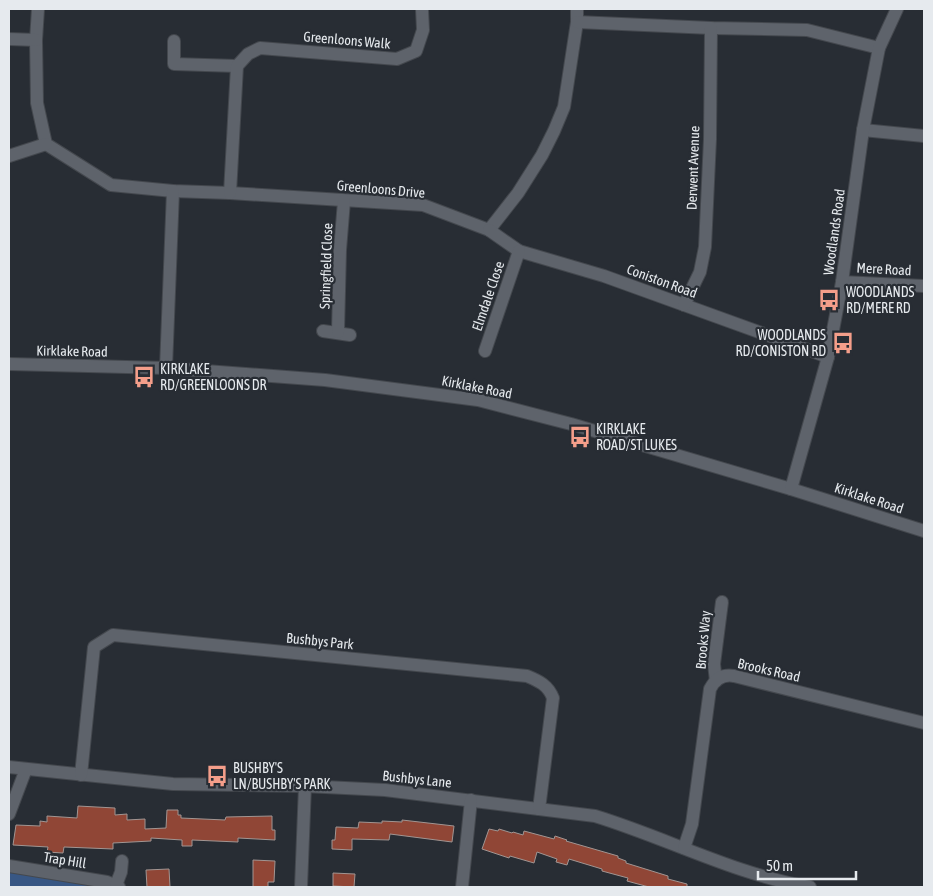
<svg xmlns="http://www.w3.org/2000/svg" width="933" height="896" font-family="'Asap Condensed',sans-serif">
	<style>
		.green { fill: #385784 }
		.building { fill: #904636; stroke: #a19592 }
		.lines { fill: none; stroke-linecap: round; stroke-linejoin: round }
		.minor-casing { stroke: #44484e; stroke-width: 14 }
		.minor { stroke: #5e636b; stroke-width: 12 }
		.labels { text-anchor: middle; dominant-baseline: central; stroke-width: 4.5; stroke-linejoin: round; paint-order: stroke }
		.street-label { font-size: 14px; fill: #e6eaee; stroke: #282d34 }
		.poi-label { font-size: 14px; fill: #e6eaee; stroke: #282d34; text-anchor: start }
	</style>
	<rect width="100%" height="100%" fill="#282d34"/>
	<!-- green -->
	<path class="green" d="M9,871L110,887H9Z"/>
	<!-- building -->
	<g class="building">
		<path d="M78,806L115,808V815L127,814V820L145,819V829L166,828L167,810H178V815H181V818L225,820L226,817L272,816V830H275V840L238,838V842L192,840V846H182V840L151,838V841L113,843V849L64,847L63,853L47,852L48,847L13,845L16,825L40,826V821L47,822V816L77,818Z"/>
		<path d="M402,820L454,826L452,842L390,834L389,840L352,839V850L332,849V840H335L336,827L358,828L359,822L382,823V821L402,822Z"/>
		<path d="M489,829L498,831L499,829L512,833L513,832L523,835L524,831L554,839L555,836L567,840L566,841L618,856V858L626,861V863L668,876V879L687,884V887H649L627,881L628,878L602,871V869L569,859L567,865L556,862L557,859L537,852L534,863L510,856L509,858L482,849Z"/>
		<path d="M253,860L275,861L274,882H268V887H253Z"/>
		<path d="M169,869L170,887H147L146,870Z"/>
		<path d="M333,873L355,874L354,887L333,886Z"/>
	</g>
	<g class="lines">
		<!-- minor casing -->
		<g class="minor-casing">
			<g id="minor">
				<path d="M38,9L36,40L37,103L46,144L111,185L173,191L230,193L423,205L489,230L518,193L542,155L554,131L564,107L577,22V9"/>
				<path d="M577,22L711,28L807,30L879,48"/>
				<path d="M9,39L36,40"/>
				<path d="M174,41V64L237,66"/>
				<path d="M863,130L924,136"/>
				<path d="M9,156L46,144"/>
				<path d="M230,193L237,66L248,54L260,48L397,59L416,51L423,30L422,9"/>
				<path d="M489,230L519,251L604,276L828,357"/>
				<path d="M842,282L924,286"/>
				<path d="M684,305L700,272L705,247L710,139L711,28"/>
				<path d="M323,331L350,335"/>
				<path d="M338,332L340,250L344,201"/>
				<path d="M485,351L519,251"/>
				<path d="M9,364L166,368L325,380L478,400L571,424L791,489L924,531"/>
				<path d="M166,368L173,191"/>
				<path d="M791,489L828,357L842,282L863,130L879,48L897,9"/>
				<path d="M716,681L714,664L722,602"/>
				<path d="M9,767L173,784L305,786L385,790L595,816C667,838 736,875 810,887"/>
				<path d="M81,775L94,647L113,635L527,676C539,681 548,685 553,698L539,809"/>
				<path d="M9,814L26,769"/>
				<path d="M684,848L692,824L710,689C715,679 723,674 734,676L924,723"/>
				<path d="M9,866L107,882L119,887"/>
				<path d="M116,885L121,872L122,861"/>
				<path d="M301,887L305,786"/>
				<path d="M462,887L471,800"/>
			</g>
		</g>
		<!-- minor -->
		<use href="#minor" class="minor"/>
	</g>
	<!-- icons -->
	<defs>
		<g id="bus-bare" transform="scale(1.725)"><path d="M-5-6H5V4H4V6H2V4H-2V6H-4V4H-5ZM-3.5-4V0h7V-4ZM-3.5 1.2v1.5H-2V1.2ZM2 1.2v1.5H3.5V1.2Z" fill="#f49e8a" stroke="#282d34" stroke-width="2.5" paint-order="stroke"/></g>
	</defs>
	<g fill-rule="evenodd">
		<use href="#bus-bare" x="829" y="300"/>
		<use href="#bus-bare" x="843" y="343"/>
		<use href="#bus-bare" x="144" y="377"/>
		<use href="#bus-bare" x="580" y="437"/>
		<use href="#bus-bare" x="217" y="776"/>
	</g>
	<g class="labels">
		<!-- street labels -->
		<g class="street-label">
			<text transform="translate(347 40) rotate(5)">Greenloons Walk</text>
			<text transform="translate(693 168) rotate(-88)">Derwent Avenue</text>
			<text transform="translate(381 189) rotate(5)">Greenloons Drive</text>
			<text transform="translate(834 232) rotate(-82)">Woodlands Road</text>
			<text transform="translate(326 266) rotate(-88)">Springfield Close</text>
			<text transform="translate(884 269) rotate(3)">Mere Road</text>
			<text transform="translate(662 281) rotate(20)">Coniston Road</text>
			<text transform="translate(488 296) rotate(-71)">Elmdale Close</text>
			<text transform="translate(72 351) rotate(1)">Kirklake Road</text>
			<text transform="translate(477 387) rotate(11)">Kirklake Road</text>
			<text transform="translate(869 498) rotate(18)">Kirklake Road</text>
			<text transform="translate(703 640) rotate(-85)">Brooks Way</text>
			<text transform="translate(320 641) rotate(6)">Bushbys Park</text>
			<text transform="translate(769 670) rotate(13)">Brooks Road</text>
			<text transform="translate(417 779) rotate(6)">Bushbys Lane</text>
			<text transform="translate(65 860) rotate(9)">Trap Hill</text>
		</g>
		<!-- poi labels -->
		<g class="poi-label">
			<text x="846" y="292">WOODLANDS<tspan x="846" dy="16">RD/MERE RD</tspan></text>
			<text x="826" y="335" text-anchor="end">WOODLANDS<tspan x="826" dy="16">RD/CONISTON RD</tspan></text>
			<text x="160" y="369">KIRKLAKE<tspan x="160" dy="16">RD/GREENLOONS DR</tspan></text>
			<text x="596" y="429">KIRKLAKE<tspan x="596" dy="16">ROAD/ST LUKES</tspan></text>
			<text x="233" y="768">BUSHBY'S<tspan x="233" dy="16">LN/BUSHBY'S PARK</tspan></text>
		</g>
	</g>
	<!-- border -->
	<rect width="933" height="896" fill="none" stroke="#e6eaee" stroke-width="20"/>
	<!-- scale -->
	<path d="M758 871v8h98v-8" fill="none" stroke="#e6eaee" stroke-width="2.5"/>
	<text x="766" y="871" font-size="15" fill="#e6eaee" stroke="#282d34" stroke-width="4" paint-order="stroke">50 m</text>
</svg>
